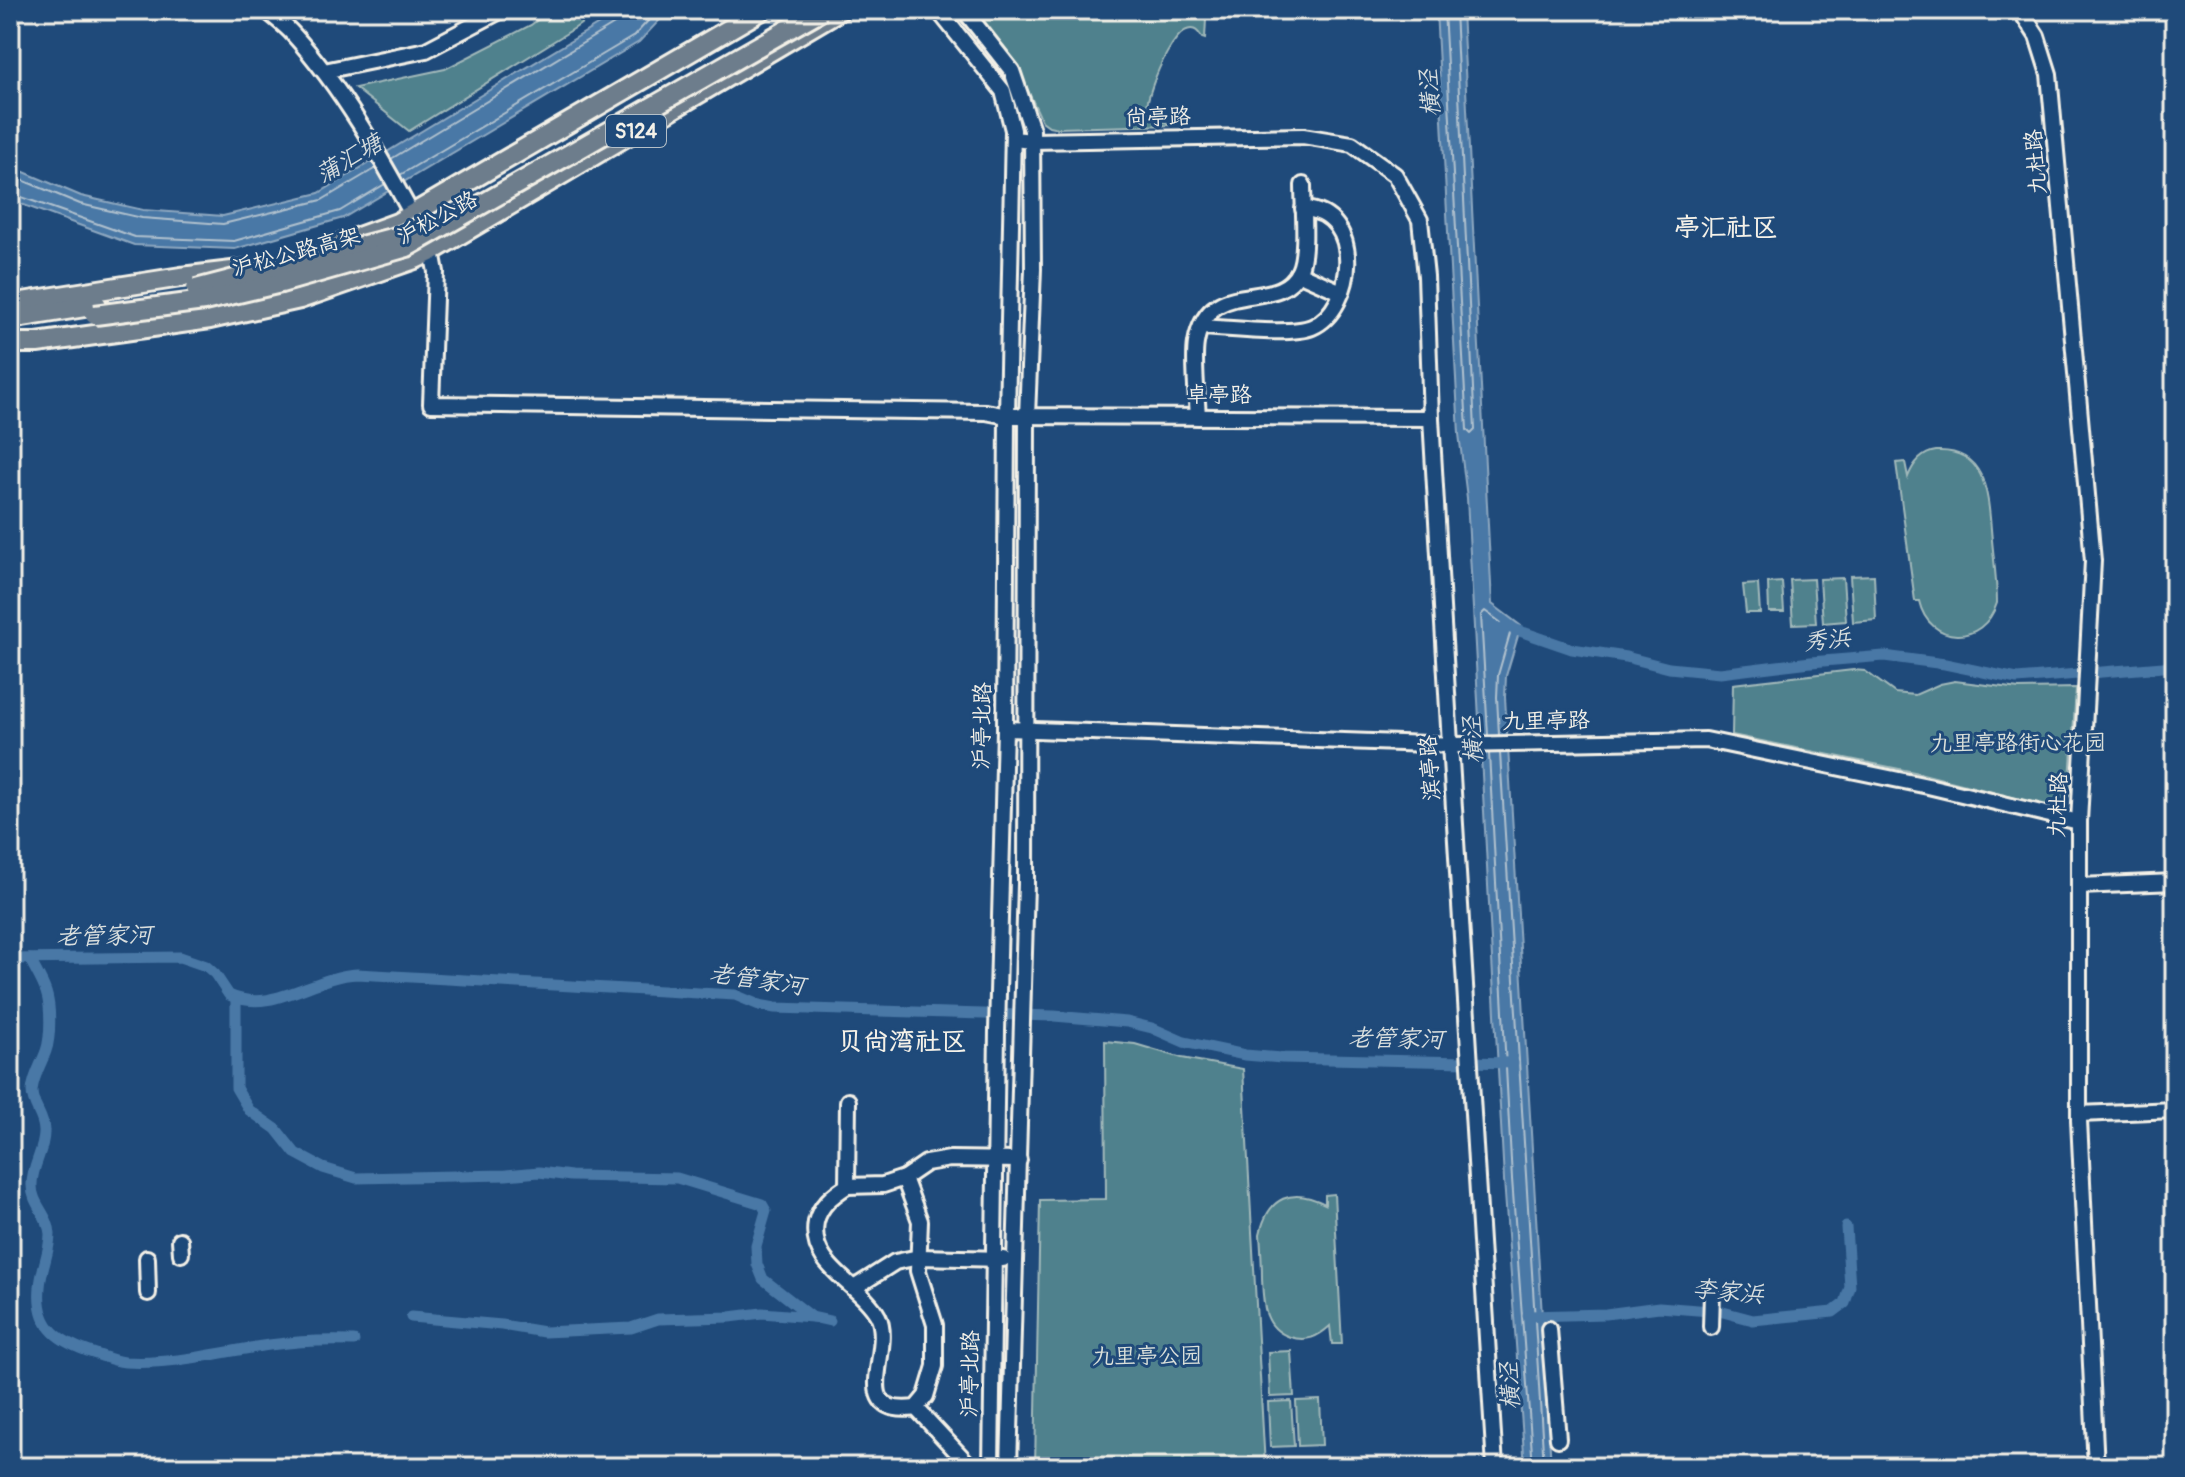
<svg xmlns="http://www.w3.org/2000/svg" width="2185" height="1477" font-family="Pangolin,'LXGW WenKai TC',sans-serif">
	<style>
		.green { fill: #4f818d; stroke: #a2b9ba; stroke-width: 2 }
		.water { fill: #4a78a6; stroke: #8ea8c0; stroke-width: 2 }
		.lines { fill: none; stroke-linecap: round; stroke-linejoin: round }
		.shore { stroke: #b0c1ce; stroke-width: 2 }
		.canal { stroke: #4a78a6; stroke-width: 11 }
		.minor-casing { stroke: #f4f1e8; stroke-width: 20 }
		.major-casing { stroke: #f4f1e8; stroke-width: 24 }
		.minor { stroke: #1f4a7a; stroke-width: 14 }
		.major { stroke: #6d7d8c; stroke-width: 18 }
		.major-bridge-casing { stroke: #f4f1e8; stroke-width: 24; stroke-linecap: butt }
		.major-bridge { stroke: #6d7d8c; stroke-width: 18 }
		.labels { text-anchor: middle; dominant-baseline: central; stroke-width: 6; stroke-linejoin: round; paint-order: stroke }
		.shield { fill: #1f4a7a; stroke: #b4bfc7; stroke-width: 2 }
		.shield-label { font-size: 20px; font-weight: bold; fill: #f4f1e8 }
		.street-label { font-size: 22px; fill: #f4f1e8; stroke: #1f4a7a }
		.park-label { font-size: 22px; fill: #dbe0da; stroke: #1f4a7a }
		.water-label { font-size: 24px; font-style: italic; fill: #dadfde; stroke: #1f4a7a }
		.quarter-label { font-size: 26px; font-weight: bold; fill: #f4f1e8; stroke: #1f4a7a }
	</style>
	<rect width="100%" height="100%" fill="#1f4a7a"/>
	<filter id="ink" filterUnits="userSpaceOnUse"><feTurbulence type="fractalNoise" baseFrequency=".0125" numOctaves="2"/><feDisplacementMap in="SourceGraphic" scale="16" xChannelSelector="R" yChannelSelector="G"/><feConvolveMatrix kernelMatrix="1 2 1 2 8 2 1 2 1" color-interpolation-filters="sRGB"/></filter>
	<g filter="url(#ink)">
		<!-- green -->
		<g class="green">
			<path d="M550,10H601L575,28L409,131L355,88L445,69L531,25Z"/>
			<path d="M976,10H1208L1206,19L1205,39L1202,38C1183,0 1146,92 1147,109L1150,114L1171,125L1058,128L1049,126L1042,121L1018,69Z"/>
			<path d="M1936,451C1990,448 1988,502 1992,540C1994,561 1997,582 1997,603C1983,647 1929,645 1919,601H1915L1896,463L1905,462L1908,477C1913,464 1922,453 1936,451Z"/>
			<path d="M1874,575L1876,620L1853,622L1850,576Z"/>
			<path d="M1843,578L1846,621L1823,623L1820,579Z"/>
			<path d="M1813,579L1816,623L1793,624L1790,580Z"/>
			<path d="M1782,582L1784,612H1769L1768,583Z"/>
			<path d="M1758,584L1760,613H1746L1743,585Z"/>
			<path d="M1853,670L1865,671L1895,693L1915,695L1940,684L1955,681L2019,689L2076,688L2069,796L2062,805L2054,808L1919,773L1732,735L1733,684Z"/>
			<path d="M1105,1041L1135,1044L1182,1058L1243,1069L1265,1467H1035L1040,1200L1106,1199Z"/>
			<path d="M1334,1194L1342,1344H1332L1330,1326C1318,1337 1307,1342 1290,1337C1263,1328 1263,1303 1262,1278C1262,1263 1261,1249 1260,1234C1268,1197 1292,1187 1325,1204V1195Z"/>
			<path d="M1291,1351L1294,1396L1270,1397L1268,1352Z"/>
			<path d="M1320,1400L1322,1445L1298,1446L1296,1401Z"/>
			<path d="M1291,1401L1294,1446L1270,1447L1268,1402Z"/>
		</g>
		<!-- water -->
		<g class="water">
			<path d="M618,10H669L639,42L343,218L235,249L134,245L10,200V166L81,196L143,210L223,216L319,193L612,16Z"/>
			<path d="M1436,10H1462L1492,604L1521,626L1506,676L1505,697L1551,1467H1525L1504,1180L1467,498L1459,434Z"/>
		</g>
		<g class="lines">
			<!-- shore -->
			<g class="shore">
				<path d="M1444,10L1467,430L1471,434L1475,430L1455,10"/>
				<path d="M391,159L616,23L622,17L623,10"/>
				<path d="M10,175L80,204L142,218L223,224L322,200L376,168"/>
				<path d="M400,175L634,36L658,10"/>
				<path d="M10,193L135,237L234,241L340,211L385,184"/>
				<path d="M1488,735L1481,615L1485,611L1511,630L1498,675L1497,697L1499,735"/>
				<path d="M1489,753L1512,1179L1533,1467"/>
				<path d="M1500,753L1544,1467"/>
			</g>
			<!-- canal -->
			<g class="canal">
				<path d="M1505,626L1572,649L1626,657L1669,668L1720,673L1811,662L1884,656L1945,664L2017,679L2175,666"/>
				<path d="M10,959L180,957L206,966L215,974L229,995C272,1015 313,976 357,974L735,995L759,1005L775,1008L1054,1016L1127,1022L1152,1028L1184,1042L1245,1055L1282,1058L1513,1063"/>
				<path d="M30,959C35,970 42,980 46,992C51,1006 51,1037 46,1051C41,1065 33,1076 32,1091C32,1107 44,1115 44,1131C45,1149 32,1166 32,1184C31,1204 49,1215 50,1234C50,1252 41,1269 40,1287C36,1329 61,1343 96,1354C105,1357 115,1361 125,1362C174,1365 221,1352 269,1345C298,1341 326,1340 354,1341"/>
				<path d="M236,998V1088L249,1110L276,1129L295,1153L323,1168L356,1178L506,1175L539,1172L571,1176L677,1178L762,1204L766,1211L756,1246L757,1264L763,1279L812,1317"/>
				<path d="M1528,1316L1606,1314L1659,1307L1723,1312L1753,1320L1833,1312L1845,1303L1850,1287L1846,1227"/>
				<path d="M411,1317L502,1325L544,1332L631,1328L658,1319L730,1317L762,1313L812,1317L830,1321"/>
			</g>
			<!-- minor casing -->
			<g class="minor-casing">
				<g id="minor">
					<path d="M266,10C275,18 285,25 293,34C343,89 380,156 415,220"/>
					<path d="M938,10L1003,91L1013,130L1007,416L1005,729L997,1031L991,1467"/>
					<path d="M964,10L1012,71L1032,130L1033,269L1027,416L1026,884L1009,1467"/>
					<path d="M2020,10L2037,36L2049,74L2093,561L2079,822V1120L2096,1467"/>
					<path d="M324,71L426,50L502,10"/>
					<path d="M1013,139L1032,141L1303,136L1352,144L1395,175L1420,220L1426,276L1431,418L1450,744L1495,1467"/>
					<path d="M429,246L432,251L436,272L431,404L986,412L1007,416L1431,418"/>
					<path d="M1298,273L1341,292"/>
					<path d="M1201,327C1227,328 1291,336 1312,327C1355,309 1366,212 1303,209"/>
					<path d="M1198,417C1197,397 1193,361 1196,343C1208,272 1278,315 1299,271C1308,253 1303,207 1303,185"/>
					<path d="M1005,729L1456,745L1706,740L1928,786L2079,822"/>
					<path d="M2079,886L2175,882"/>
					<path d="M848,1101L847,1186C833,1195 820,1205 816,1222C808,1267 860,1283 878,1316C895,1350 846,1417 916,1408L926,1396L935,1366V1325L918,1271L920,1221L904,1178"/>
					<path d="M2079,1114L2175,1110"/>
					<path d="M847,1186L883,1185L904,1178L926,1163L950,1159L1019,1160"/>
					<path d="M180,1240L181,1254"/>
					<path d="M147,1258L148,1293"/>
					<path d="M854,1288L895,1262L919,1257L1003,1259"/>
					<path d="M1711,1327L1712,1293"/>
					<path d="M1549,1329L1558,1439"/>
					<path d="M916,1408L971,1467"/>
				</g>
			</g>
			<!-- major casing -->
			<g class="major-casing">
				<g id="major">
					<path d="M331,247L397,223L762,10"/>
					<path d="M10,304L181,277L249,269"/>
					<path d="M10,319L97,305"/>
					<path d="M10,343H37L210,319L300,299L415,259L432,251L840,10"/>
				</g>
			</g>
			<!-- minor -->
			<use href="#minor" class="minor"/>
			<!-- major -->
			<use href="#major" class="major"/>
			<!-- major-bridge casing -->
			<g class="major-bridge-casing">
				<g id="major-bridge">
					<path d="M196,289L403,235L425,224"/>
					<path d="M95,315L204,301L281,283L407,247L822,10"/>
				</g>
			</g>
			<!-- major-bridge -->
			<use href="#major-bridge" class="major-bridge"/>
		</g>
	</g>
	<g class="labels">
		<!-- shield labels -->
		<rect class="shield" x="606" y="115" width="60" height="32" rx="6"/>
		<g class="shield-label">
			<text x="636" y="131">S124</text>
		</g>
		<!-- street labels -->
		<g class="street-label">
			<text transform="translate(1158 117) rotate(-1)">尚亭路</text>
			<text transform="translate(2036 162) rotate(-95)">九杜路</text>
			<text transform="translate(437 218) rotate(-28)">沪松公路</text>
			<text transform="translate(296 252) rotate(-15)">沪松公路高架</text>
			<text x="1219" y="395">卓亭路</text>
			<text transform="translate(1546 721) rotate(-1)">九里亭路</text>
			<text transform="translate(982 726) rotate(-89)">沪亭北路</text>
			<text transform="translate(1430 768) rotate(-94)">滨亭路</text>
			<text transform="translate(2058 805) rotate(-88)">九杜路</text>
			<text transform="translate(970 1374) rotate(-89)">沪亭北路</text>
		</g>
		<!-- park labels -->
		<g class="park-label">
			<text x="2018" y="743">九里亭路街心花园</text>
			<text x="1147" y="1356">九里亭公园</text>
		</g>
		<!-- water labels -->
		<g class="water-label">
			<text transform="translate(1430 93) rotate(-94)">横泾</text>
			<text transform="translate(349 159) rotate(-30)">蒲汇塘</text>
			<text transform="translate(1827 640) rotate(-6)">秀浜</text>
			<text transform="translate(1473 740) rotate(-93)">横泾</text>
			<text transform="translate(104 936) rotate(-1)">老管家河</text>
			<text transform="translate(757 980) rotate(8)">老管家河</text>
			<text transform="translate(1396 1039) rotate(1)">老管家河</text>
			<text transform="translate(1728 1292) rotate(5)">李家浜</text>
			<text transform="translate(1510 1386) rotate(-93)">横泾</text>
		</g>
		<!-- quarter labels -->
		<g class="quarter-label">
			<text x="1726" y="228">亭汇社区</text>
			<text x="902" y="1042">贝尚湾社区</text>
		</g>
	</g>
	<!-- margin -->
	<rect width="2185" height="1477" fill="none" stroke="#1f4a7a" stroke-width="40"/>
	<rect x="20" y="20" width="2145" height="1437" fill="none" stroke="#f4f1e8" stroke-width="3" filter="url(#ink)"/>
</svg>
